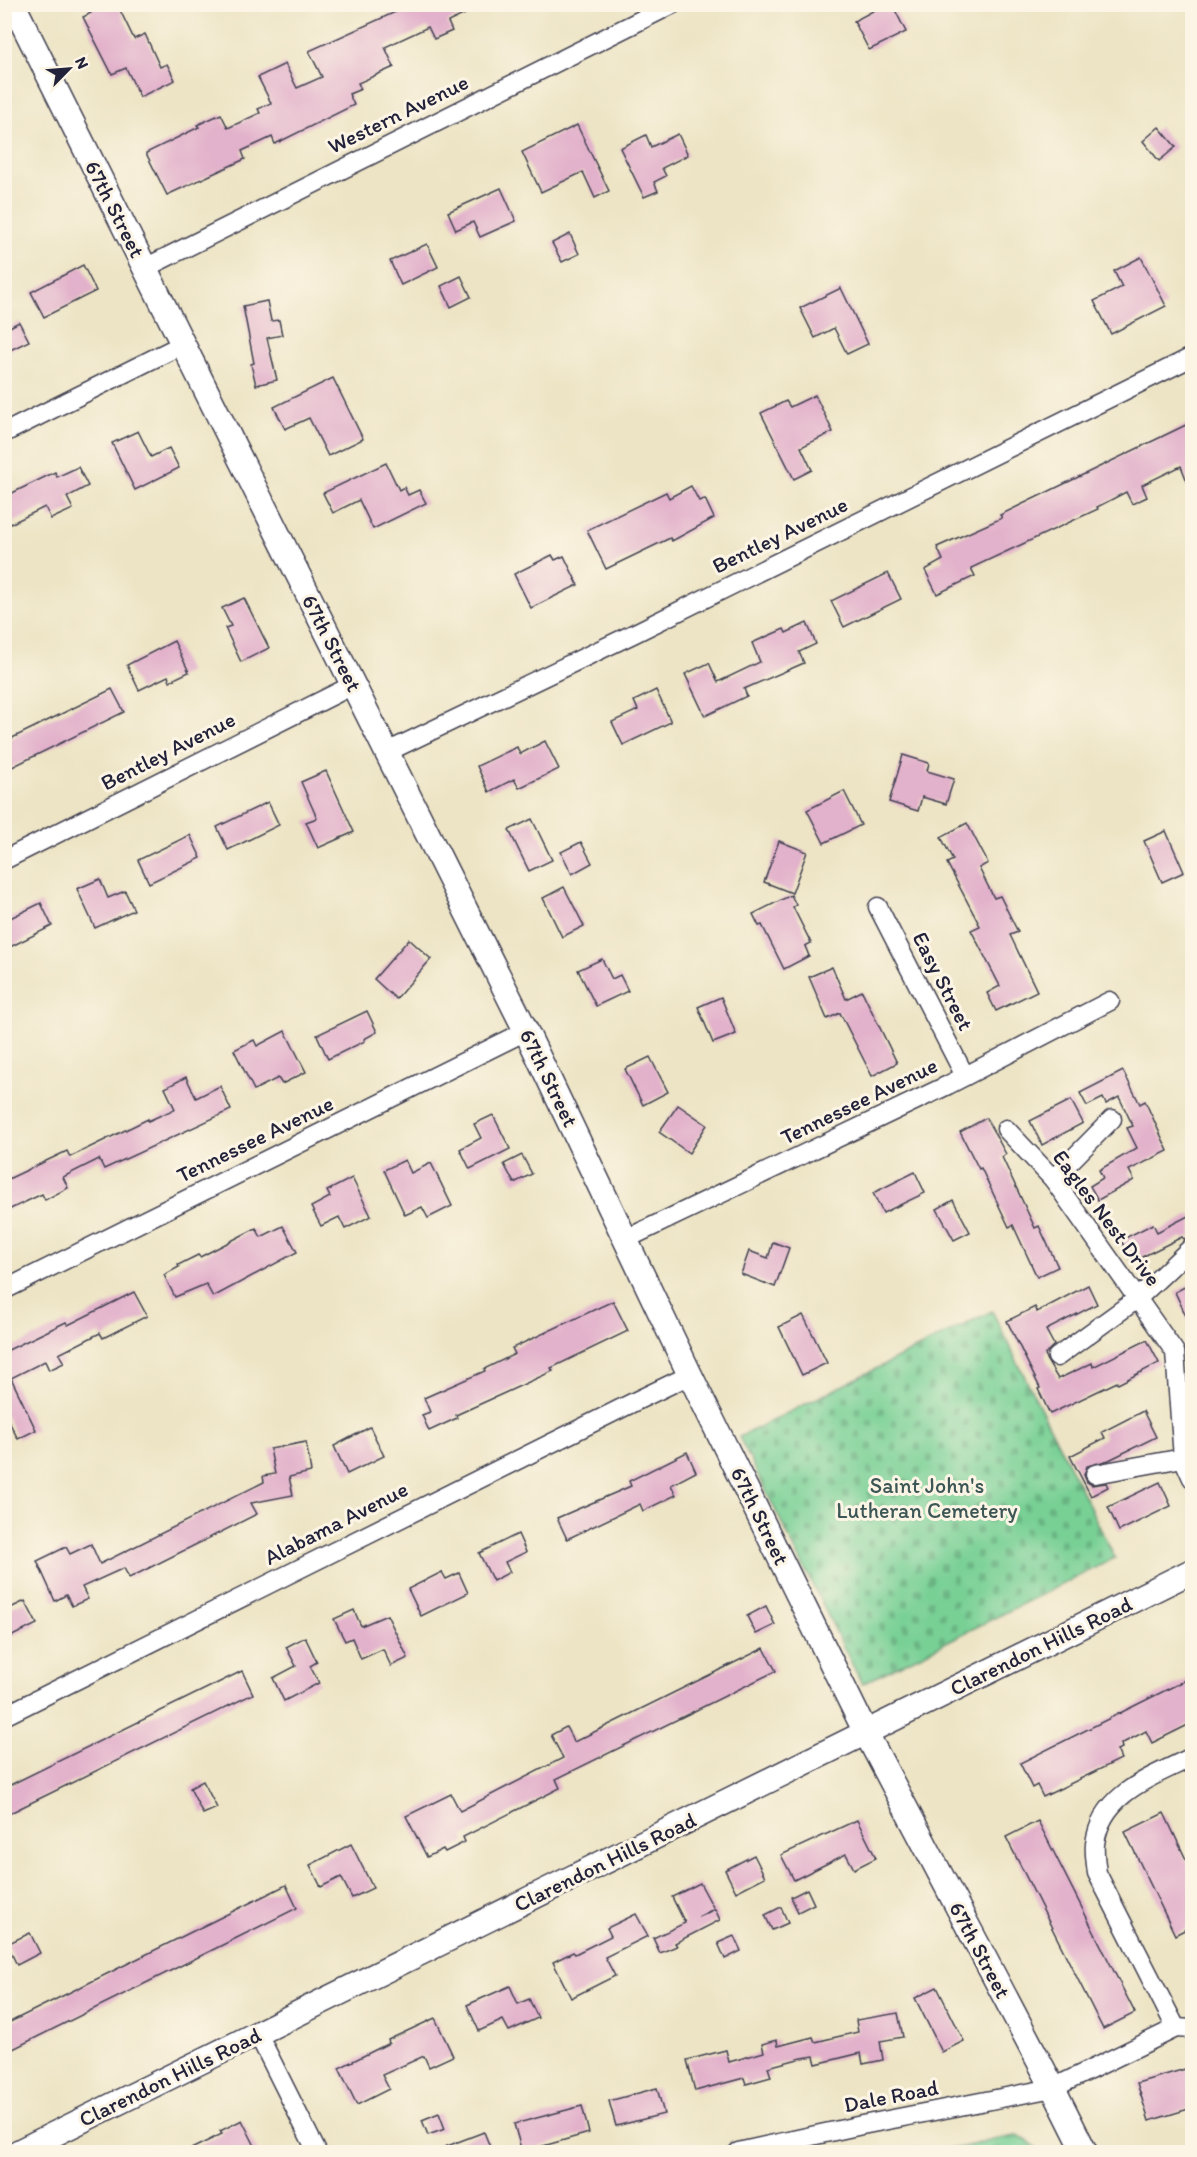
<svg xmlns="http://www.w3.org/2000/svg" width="1197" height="2157" font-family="Itim,sans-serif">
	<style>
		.wetland { fill: url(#wetland-marsh); stroke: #4d7968; stroke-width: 1.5 }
		.cemetery { fill: url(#cemetery-stones); stroke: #4d7968; stroke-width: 1.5 }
		.building { fill: #e2b1cb }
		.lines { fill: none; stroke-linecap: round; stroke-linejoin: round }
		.minor-casing { stroke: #403f50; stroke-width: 21 }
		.tertiary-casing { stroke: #403f50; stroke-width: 27 }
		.minor { stroke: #fff; stroke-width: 18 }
		.tertiary { stroke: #fff; stroke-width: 24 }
		.labels { text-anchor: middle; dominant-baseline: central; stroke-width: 6; stroke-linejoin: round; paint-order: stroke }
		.street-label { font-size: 22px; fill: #22223b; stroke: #fcf5e5 }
		.park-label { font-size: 22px; fill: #3c5656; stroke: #fcf5e5 }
	</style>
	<defs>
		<pattern id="wetland-marsh" width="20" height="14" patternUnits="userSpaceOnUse" patternTransform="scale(1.5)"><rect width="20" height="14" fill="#78d095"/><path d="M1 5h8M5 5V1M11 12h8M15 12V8" fill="none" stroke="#68b281"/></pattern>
		<pattern id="cemetery-stones" width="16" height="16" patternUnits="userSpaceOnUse" patternTransform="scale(1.5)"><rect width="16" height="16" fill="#78d095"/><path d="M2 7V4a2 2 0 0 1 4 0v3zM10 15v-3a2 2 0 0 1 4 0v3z" fill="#68b281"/></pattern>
	</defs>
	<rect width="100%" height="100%" fill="#fcf5e5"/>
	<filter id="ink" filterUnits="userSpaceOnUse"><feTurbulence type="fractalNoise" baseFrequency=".0167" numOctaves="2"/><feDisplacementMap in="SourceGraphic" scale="12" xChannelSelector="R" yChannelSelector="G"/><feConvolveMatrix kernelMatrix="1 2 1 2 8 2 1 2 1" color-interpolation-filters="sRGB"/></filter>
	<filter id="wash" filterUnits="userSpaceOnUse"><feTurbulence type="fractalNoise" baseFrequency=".008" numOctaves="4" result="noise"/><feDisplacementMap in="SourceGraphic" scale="24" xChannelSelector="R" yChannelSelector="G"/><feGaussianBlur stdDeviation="1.35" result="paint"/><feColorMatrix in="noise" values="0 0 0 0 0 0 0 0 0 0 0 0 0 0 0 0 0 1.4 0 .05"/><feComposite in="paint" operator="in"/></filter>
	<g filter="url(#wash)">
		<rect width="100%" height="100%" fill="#ede4c5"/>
		<!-- wetland -->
		<path class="wetland" d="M1016,2136L1026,2139L1041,2152H896C916,2144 924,2151 942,2150C967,2148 991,2139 1016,2136Z"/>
		<!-- cemetery -->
		<path class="cemetery" d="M992,1311L1115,1558L862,1684L739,1437Z"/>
		<g id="blocks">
			<!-- building -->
			<g class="building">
				<path d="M87,4H117L134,39L145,34L160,67L167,64L175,80L140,97L126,68L112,74L83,17L91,13Z"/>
				<path d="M413,4H486L448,22L452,31L434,39L428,27L385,47L394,67L358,83L361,89L349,94L354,105L275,144L272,137L242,151L245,159L167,195L146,153L199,127L197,125L221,114L228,128L260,113L258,109L271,103L258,77L285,64L297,88L322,77L309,51Z"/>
				<path d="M886,4H892L906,32L869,50L854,21Z"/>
				<path d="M577,125L609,191L595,198L583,172L541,192L522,152Z"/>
				<path d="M1159,127L1176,147L1159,161L1143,141Z"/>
				<path d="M678,134L688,155L662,168L666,176L654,182L658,191L644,197L620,148L646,135L651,147Z"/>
				<path d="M501,188L516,221L480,237L473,222L456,230L448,212Z"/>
				<path d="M570,234L579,254L562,262L552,243Z"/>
				<path d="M427,244L438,267L401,285L390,261Z"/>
				<path d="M1141,257L1166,306L1111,334L1094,301L1122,287L1114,271Z"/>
				<path d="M83,265L96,291L44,317L31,292Z"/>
				<path d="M461,276L471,297L451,307L441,286Z"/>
				<path d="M841,288L868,344L847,354L834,328L815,338L800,308Z"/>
				<path d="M267,301L271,321L279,320L282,335L267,338L277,380L256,385L251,364L254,363L243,306Z"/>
				<path d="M19,322L29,341L4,353V330Z"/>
				<path d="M333,378L363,439L328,456L309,418L285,429L274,407Z"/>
				<path d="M815,395L833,432L801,447L812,470L794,479L761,413L786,401L790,407Z"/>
				<path d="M1192,422V494L1181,466L1142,485L1147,497L1132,504L1126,492L1097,507L1098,509L971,568L975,576L937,594L925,570L943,560L937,547L1002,518L1000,515Z"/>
				<path d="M138,431L151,457L169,448L179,468L135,490L112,443Z"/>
				<path d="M386,463L399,490L404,487L408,495L419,490L426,503L373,529L359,500L333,513L323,493Z"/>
				<path d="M78,467L88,486L67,497L73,509L51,519L45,507L4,527V497L55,472L57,477Z"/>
				<path d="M691,486L699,501L705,499L714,518L672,541L670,538L606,569L587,530L666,492L669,498Z"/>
				<path d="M552,555L555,560L564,556L578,585L531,608L514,574Z"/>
				<path d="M888,573L901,599L844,627L831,601Z"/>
				<path d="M244,598L269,648L241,662L225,628L231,626L222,608Z"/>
				<path d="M807,623L816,644L799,652L804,663L744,689L747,696L705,716L685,674L709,663L718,682L760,662L752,643L784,629L786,633Z"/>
				<path d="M174,641L189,672L170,681L168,676L139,690L127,665Z"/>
				<path d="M112,689L124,712L4,771V742Z"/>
				<path d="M656,690L671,722L623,745L612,722L638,710L634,701Z"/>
				<path d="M545,741L559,769L519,788L514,779L489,792L477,766L517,747L520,754Z"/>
				<path d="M903,755L929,763L927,771L954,779L946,804L922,797L918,811L889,802Z"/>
				<path d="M326,771L354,832L318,848L306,822L317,818L301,782Z"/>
				<path d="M844,791L861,825L824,843L807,810Z"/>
				<path d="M268,802L279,825L228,850L217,827Z"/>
				<path d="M532,819L552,860L529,871L509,830Z"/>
				<path d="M967,823L988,863L979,868L994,898L1000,896L1018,932L1010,935L1037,991L996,1011L987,993L1000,986L971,930L980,926L947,863L953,860L941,837Z"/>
				<path d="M1166,831L1184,872L1162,882L1144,841Z"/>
				<path d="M190,835L201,858L149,883L138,860Z"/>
				<path d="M779,841L807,852L792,893L764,882Z"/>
				<path d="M581,842L592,863L572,874L561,852Z"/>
				<path d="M100,879L108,898L125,891L134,910L95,928L77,889Z"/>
				<path d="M564,887L584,926L562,937L543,898Z"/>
				<path d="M791,895L796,905L793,907L811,943L805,946L809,956L784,969L762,925L759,926L753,914Z"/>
				<path d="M41,903L52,926L4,950V921Z"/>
				<path d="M409,939L431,959L396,999L374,979Z"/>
				<path d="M602,959L612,979L620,975L628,991L596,1006L578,970Z"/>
				<path d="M832,967L846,999L862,991L897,1063L872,1076L840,1013L827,1019L809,977Z"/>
				<path d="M721,997L736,1034L713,1043L698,1007Z"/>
				<path d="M367,1011L377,1032L364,1039L365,1041L328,1059L317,1035Z"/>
				<path d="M285,1031L306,1072L282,1084L278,1078L254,1090L234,1050L254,1040L257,1046Z"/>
				<path d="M650,1057L668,1092L643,1105L625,1069Z"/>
				<path d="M1123,1071L1140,1104L1145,1101L1168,1151L1129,1170L1134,1180L1098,1200L1090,1186L1103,1178L1099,1170L1137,1148L1127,1128L1133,1126L1119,1097L1106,1104L1103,1098L1087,1106L1080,1093Z"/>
				<path d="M186,1077L196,1098L220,1086L231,1110L104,1169L99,1159L63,1177L68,1188L45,1200L42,1194L4,1212V1181L67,1151L70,1157L148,1119V1121L175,1109L165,1088Z"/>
				<path d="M1071,1100L1083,1123L1042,1145L1030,1121Z"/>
				<path d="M678,1105L707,1125L689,1153L659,1132Z"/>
				<path d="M493,1115L510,1149L470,1169L460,1149L481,1138L474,1124Z"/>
				<path d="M986,1118L1006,1154L1002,1157L1035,1228L1039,1226L1058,1267L1037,1277L1013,1225L1009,1227L981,1168L979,1169L960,1132Z"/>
				<path d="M522,1155L532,1174L514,1183L504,1164Z"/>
				<path d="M405,1160L411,1173L431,1163L452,1206L428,1218L422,1207L405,1215L384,1170Z"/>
				<path d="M915,1172L925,1193L883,1213L873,1193Z"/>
				<path d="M352,1178L371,1216L345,1229L339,1217L321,1226L311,1207L330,1197L327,1191Z"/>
				<path d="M953,1200L970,1232L954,1240L937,1209Z"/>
				<path d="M1192,1214V1236L1184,1239L1182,1237L1132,1262L1121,1240L1153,1224L1157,1232Z"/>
				<path d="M283,1226L297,1252L213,1297L206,1284L175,1297L164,1275L179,1267L178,1265L198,1255L200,1257L256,1228L261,1237Z"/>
				<path d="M773,1242L789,1248L775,1287L741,1274L749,1251L768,1258Z"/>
				<path d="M1192,1283V1329L1175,1292Z"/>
				<path d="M1088,1285L1097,1304L1046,1330L1054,1345L1045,1354L1046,1359L1058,1379L1092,1363L1093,1367L1147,1340L1159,1363L1118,1384L1117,1382L1050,1414L1038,1389L1040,1388L1007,1321L1035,1307L1037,1312Z"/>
				<path d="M134,1292L147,1316L103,1338L100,1333L59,1354L64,1363L49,1370L45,1361L11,1378L36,1430L18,1439L4,1412V1352L66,1322L68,1325Z"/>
				<path d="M613,1301L628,1331L551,1368L553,1371L456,1415L457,1418L429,1431L422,1415L430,1412L424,1398L485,1371L484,1369L515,1354L512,1348Z"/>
				<path d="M803,1315L827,1363L802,1375L779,1327Z"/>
				<path d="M1143,1411L1156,1437L1109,1460L1087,1466L1084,1475L1087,1482L1092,1485L1106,1483L1108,1487L1091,1496L1070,1456L1105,1438L1102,1432Z"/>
				<path d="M370,1427L384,1456L347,1474L334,1446Z"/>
				<path d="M306,1442L311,1472L289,1477L293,1495L251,1503L257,1514L129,1578L124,1568L82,1587L88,1599L72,1606L66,1595L55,1601L37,1561L66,1547L70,1554L91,1544L100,1564L264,1482L263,1476L275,1474L270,1449Z"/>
				<path d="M687,1452L696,1472L671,1485L676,1495L643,1511L640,1504L567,1539L557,1518L631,1486L629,1481Z"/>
				<path d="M1160,1482L1171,1506L1119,1531L1108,1507Z"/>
				<path d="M518,1534L526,1552L505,1562L510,1572L493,1581L479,1553Z"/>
				<path d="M442,1572L446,1579L459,1573L468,1593L421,1616L408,1589Z"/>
				<path d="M25,1601L37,1624L4,1640V1611Z"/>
				<path d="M766,1606L775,1625L756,1634L747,1616Z"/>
				<path d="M354,1610L361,1626L387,1615L408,1658L391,1666L383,1649L361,1659L352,1638L345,1641L334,1619Z"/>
				<path d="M305,1637L317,1662L310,1666L319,1683L284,1701L273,1678L296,1666L286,1647Z"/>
				<path d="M764,1648L776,1671L556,1779L560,1788L463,1837L465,1842L445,1852L443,1849L427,1857L406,1816L451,1794L460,1811L563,1758L551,1735L566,1727L574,1742Z"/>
				<path d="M242,1671L253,1694L4,1816V1788Z"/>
				<path d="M1192,1677V1723L1152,1743L1146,1731L1121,1744L1122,1748L1117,1750L1121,1759L1043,1797L1037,1785L1032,1788L1020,1763Z"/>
				<path d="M203,1781L217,1808L203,1814L190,1788Z"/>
				<path d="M1164,1813L1192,1872V1926L1175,1935L1125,1832Z"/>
				<path d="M857,1820L876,1858L854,1869L846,1854L794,1880L781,1855Z"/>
				<path d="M1038,1821L1135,2013L1103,2029L1006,1837Z"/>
				<path d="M351,1844L373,1888L352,1898L341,1877L321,1887L310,1865Z"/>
				<path d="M754,1855L765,1877L736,1892L725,1870Z"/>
				<path d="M700,1883L714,1909L698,1917L715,1909L720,1920L675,1943L677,1946L660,1953L653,1938L685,1923L672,1897Z"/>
				<path d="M286,1885L297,1908L11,2050L4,2036V2025Z"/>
				<path d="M807,1889L814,1904L798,1912L791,1897Z"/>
				<path d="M781,1907L788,1923L772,1930L765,1915Z"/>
				<path d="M636,1914L648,1936L605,1957L615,1976L571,1998L553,1962L573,1952L575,1954L611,1936L607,1928Z"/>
				<path d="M30,1933L40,1953L17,1965L7,1944Z"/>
				<path d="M734,1936L741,1951L725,1959L718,1943Z"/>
				<path d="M510,1986L518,2004L529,1999L538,2018L509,2031L503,2020L479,2031L467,2005Z"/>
				<path d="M937,1987L964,2041L942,2052L915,1998Z"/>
				<path d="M898,2013L903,2037L880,2041L883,2060L863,2064L861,2053L816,2064L814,2056L802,2058L768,2067L771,2077L746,2084L744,2078L695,2091L687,2060L726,2050L729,2062L764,2052L762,2044L777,2040L778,2046L813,2037L815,2042L858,2032L856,2020Z"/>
				<path d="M435,2018L453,2056L429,2067L424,2056L382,2075L389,2089L357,2105L339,2068L389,2043L388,2040Z"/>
				<path d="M1192,2067V2108L1149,2121L1137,2083Z"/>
				<path d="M657,2088L664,2114L616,2126L609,2101Z"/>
				<path d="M582,2106L589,2133L522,2152L514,2124Z"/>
				<path d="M439,2113L445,2129L428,2135L422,2120Z"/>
				<path d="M242,2120L258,2152H185L222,2134L220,2131Z"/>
				<path d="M484,2132L492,2152H434V2151Z"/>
			</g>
		</g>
	</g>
	<g filter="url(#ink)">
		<use href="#blocks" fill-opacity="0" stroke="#403f50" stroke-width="1.5"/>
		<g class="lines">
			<!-- minor casing -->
			<g class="minor-casing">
				<g id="minor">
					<path d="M145,268L673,4"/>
					<path d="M4,433L183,344"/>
					<path d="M387,752L633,634L1192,357"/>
					<path d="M4,860L353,685"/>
					<path d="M878,907L965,1076"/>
					<path d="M1006,1129L1053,1179L1175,1352L1183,1458L1192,1478"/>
					<path d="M1053,1179L1112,1119"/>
					<path d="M626,1239L948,1085L1110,1001"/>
					<path d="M4,1290L526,1031"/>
					<path d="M1057,1357L1137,1299L1192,1247"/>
					<path d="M1095,1474L1183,1458"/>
					<path d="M4,1716L638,1400L690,1375"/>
					<path d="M1176,2028L1097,1873C1096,1864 1094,1853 1095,1844C1101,1793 1152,1777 1192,1757"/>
					<path d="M258,2034L317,2152"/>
					<path d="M738,2152L862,2125L1053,2088L1176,2028L1192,2029"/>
				</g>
			</g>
			<!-- tertiary casing -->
			<g class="tertiary-casing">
				<g id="tertiary">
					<path d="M13,4L526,1031L690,1375L866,1733L1053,2088L1085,2152"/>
					<path d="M18,2152L1192,1571"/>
				</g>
			</g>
			<!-- minor -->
			<use href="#minor" class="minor"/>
			<!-- tertiary -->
			<use href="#tertiary" class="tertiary"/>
		</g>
	</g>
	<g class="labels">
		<!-- street labels -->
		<g class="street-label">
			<text transform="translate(398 114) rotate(-26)">Western Avenue</text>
			<text transform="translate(115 209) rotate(63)">67th Street</text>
			<text transform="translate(780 535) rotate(-26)">Bentley Avenue</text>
			<text transform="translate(332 643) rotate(63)">67th Street</text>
			<text transform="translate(168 751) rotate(-27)">Bentley Avenue</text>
			<text transform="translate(943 981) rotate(63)">Easy Street</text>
			<text transform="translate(549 1078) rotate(64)">67th Street</text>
			<text transform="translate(859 1101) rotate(-26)">Tennessee Avenue</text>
			<text transform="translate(255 1139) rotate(-26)">Tennessee Avenue</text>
			<text transform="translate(1107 1218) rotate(53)">Eagles Nest Drive</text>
			<text transform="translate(760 1516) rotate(64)">67th Street</text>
			<text transform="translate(336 1523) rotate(-27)">Alabama Avenue</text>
			<text transform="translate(1041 1646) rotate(-26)">Clarendon Hills Road</text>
			<text transform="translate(605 1862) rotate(-26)">Clarendon Hills Road</text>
			<text transform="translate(980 1950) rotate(62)">67th Street</text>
			<text transform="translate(170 2077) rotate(-26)">Clarendon Hills Road</text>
			<text transform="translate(891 2096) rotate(-11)">Dale Road</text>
		</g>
		<!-- park labels -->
		<g class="park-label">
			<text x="927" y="1485">Saint John's<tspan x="927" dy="25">Lutheran Cemetery</tspan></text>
		</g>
	</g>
	<!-- margin -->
	<rect width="1197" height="2157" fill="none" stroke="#fcf5e5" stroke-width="24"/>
	<!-- north arrow -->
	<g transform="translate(69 69) rotate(65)" stroke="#fcf5e5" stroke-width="4.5" paint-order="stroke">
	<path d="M0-4.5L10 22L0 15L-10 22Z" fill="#22223b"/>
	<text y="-9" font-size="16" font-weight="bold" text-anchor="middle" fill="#22223b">N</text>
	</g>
</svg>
